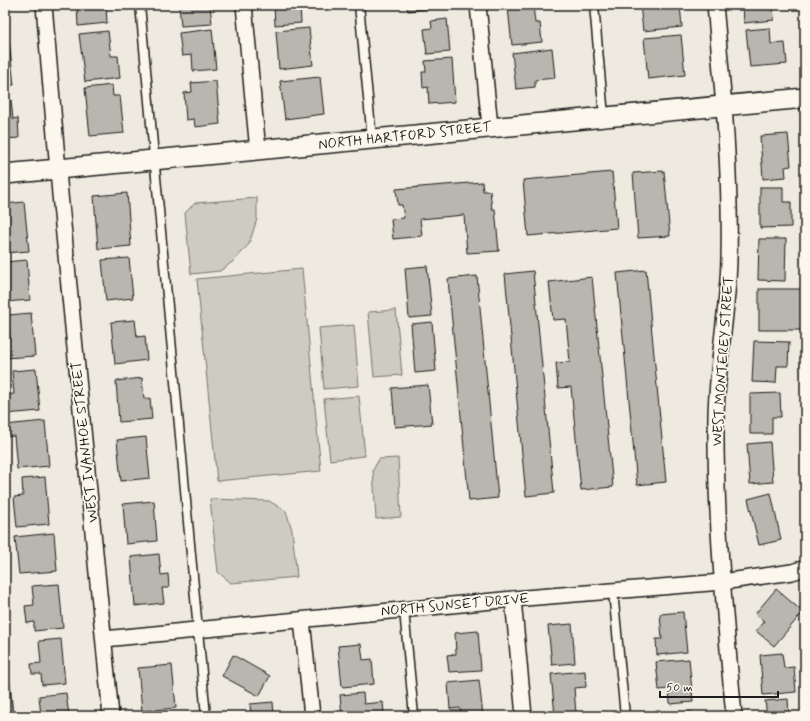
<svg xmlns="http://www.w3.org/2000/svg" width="810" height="721" font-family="Mynerve,sans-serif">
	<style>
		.green { fill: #ceccc2; stroke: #75746f }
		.building { fill: #b9b6af; stroke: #1c1c1c }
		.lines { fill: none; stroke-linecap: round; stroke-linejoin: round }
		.service-casing { stroke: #1c1c1c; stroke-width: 11 }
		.minor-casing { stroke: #1c1c1c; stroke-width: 18 }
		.tertiary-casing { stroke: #1c1c1c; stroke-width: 22 }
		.service { stroke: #fbf7ec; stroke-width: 8 }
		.minor { stroke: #fbf7ec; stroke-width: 15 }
		.tertiary { stroke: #fbf7ec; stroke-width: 19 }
		.labels { text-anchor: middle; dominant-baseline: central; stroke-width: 3.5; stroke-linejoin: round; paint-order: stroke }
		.street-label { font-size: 14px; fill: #1c1c1c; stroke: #fbf7ec }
	</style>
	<rect width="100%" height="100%" fill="#eeeadf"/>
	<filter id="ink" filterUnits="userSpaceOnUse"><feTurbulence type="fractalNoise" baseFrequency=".025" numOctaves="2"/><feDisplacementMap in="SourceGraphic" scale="8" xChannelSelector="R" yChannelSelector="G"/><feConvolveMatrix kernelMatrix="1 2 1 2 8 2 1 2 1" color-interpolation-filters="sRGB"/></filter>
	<g filter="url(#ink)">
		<!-- green -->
		<g class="green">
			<path d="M257,198V219L249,244L235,260L220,271L191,274L185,213L195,203Z"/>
			<path d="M302,269L321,471L217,481L197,279Z"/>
			<path d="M396,310L402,375L374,377L368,312Z"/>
			<path d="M354,325L359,386L324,389L319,328Z"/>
			<path d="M359,396L365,456L330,460L324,399Z"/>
			<path d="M398,458L401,517L376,519L373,470L379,459Z"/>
			<path d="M210,499L269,501L286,511L292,530L297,577L231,583L218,572Z"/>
		</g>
		<!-- building -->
		<g class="building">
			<path d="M77,5H112V7H106L107,23L78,26Z"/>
			<path d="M179,5H210L212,24L181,26Z"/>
			<path d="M274,5H300L301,23L275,25Z"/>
			<path d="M407,5H446V7L408,11Z"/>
			<path d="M533,5L535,23H540L542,42L512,45L508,8Z"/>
			<path d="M640,5H680L682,27L643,31Z"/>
			<path d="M743,5H773L774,20L744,23Z"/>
			<path d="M447,19L450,52L427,54L424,29L432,28L431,21Z"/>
			<path d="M309,28L313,65L279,69L276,31Z"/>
			<path d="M770,28L771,44L785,43L787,64L750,67L746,30Z"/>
			<path d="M212,29L216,69L193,71L192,55L182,56L179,33Z"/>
			<path d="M108,31L111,56H118L120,78L85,82L79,34Z"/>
			<path d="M681,35L685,75L648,79L644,38Z"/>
			<path d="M5,41H9L14,85L5,86Z"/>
			<path d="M552,48L555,78L535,80V87L516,89L512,53Z"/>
			<path d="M452,59L455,102L429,104L428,87L423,88L422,72H426L425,61Z"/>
			<path d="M320,77L324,114L285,119L280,81Z"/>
			<path d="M216,81L220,124L195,127L194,119L186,120L184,93L192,92L191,83Z"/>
			<path d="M112,85L113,96H120L124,133L90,136L85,88Z"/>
			<path d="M11,100L13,119L18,118L19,138L5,139V101Z"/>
			<path d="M788,134L791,166L785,167L786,177L763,179L760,136Z"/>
			<path d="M664,171L670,236L638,238L633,173Z"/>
			<path d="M612,172L617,228L528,236L523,180Z"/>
			<path d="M482,182L483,191H490L492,209H495L499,251L467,253L464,215L420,219L422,236L393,239L391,219L404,218L402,205H398L396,189Z"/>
			<path d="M760,187H783V202H791V227L760,228Z"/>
			<path d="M127,193L131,246L98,249L94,196Z"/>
			<path d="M24,202L29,251L5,253V204Z"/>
			<path d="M759,239H786L785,281L758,280Z"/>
			<path d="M129,258L133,298L106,301L102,260Z"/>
			<path d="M27,260L30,300L5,302V262Z"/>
			<path d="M427,266L432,316L409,318L405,268Z"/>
			<path d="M646,270L666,482L637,485L617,273Z"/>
			<path d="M533,271L554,493L526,496L505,274Z"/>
			<path d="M477,276L498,498L469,501L448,279Z"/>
			<path d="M592,277L613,487L581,490L571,387L558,388L556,363L570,362L566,319L553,320L549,282Z"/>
			<rect x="759" y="289" width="43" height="41"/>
			<path d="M31,313L35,356L5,358V338H10L8,315Z"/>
			<path d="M135,320L137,337L145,336L147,360L115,364L111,322Z"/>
			<path d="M432,322L436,371L415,373L411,324Z"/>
			<path d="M754,341L789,342L788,366H777L776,383L752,382Z"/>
			<path d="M36,369L40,411L5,414V395L14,394L12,371Z"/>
			<path d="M142,378L144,399L150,398L152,419L119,422L116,381Z"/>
			<path d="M428,385L432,424L395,427L392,388Z"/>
			<path d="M780,393L781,417H772V434H750V394Z"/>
			<rect x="801" y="404" width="4" height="14"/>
			<path d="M45,421L49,466L17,469L14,436L5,437V425Z"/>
			<path d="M146,437L150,478L121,481L117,440Z"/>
			<path d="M770,442L773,482L750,484L747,444Z"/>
			<path d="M45,477L49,524L17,527L14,497L23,496L22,479Z"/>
			<path d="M771,493L781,540L759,545L748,499Z"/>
			<path d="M154,501L157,541L126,544L123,504Z"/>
			<path d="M54,533L57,571L19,574L15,537Z"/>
			<path d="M159,554L161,575L168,574L169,588H162L164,603L135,606L131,557Z"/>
			<path d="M59,584L63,628L34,631V622L27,623L25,606L34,605L32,586Z"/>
			<path d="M776,589L803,612L774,646L756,631L764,621L755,614Z"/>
			<path d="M683,612L687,652L657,655L656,639H662L660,614Z"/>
			<path d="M572,624L575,663L552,665L548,626Z"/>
			<path d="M478,631L481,670L449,672L447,655L456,654L455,633Z"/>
			<path d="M61,639L65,683L42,685L41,674H32L31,664L41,663L39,641Z"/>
			<path d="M361,644L363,660L372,659L374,684L342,687L338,646Z"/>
			<path d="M782,653L784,668L794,667L796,692L763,695L760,655Z"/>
			<path d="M233,655L270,676L259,696L222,676Z"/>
			<path d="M689,659L693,702L670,704L669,689L659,690L656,662Z"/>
			<path d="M172,665L176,708L142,711L138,668Z"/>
			<path d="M585,671L586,687L574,688L576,714L555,716L551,674Z"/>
			<path d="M479,680L483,716H461L460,708L450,709L448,683Z"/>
			<path d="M66,693L69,716H41L39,696Z"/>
			<path d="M363,693L364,704L383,702L384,715L342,716L340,695Z"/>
			<path d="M788,699L789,716H767L765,701Z"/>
			<path d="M273,702L274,716H251L250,704Z"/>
			<path d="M692,712L693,716H651V715Z"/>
		</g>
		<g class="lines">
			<!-- service casing -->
			<g class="service-casing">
				<g id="service">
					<path d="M140,5L206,716"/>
					<path d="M359,5L372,139"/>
					<path d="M594,5L604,116"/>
					<path d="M613,591L625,716"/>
					<path d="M404,610L414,716"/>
					<path d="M5,683L8,716"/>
				</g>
			</g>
			<!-- minor casing -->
			<g class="minor-casing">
				<g id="minor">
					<path d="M44,5L60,194L111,716"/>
					<path d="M244,5L258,151"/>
					<path d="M478,5L490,127"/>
					<path d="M715,5C723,90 731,173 729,259C728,311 717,363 716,416C715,517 725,616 734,716"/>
					<path d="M513,599L524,716"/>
					<path d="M302,620L312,716"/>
					<path d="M104,639L513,599L722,582L792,572L805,568"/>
				</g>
			</g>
			<!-- tertiary casing -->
			<g class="tertiary-casing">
				<path id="tertiary" d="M5,174L805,98"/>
			</g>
			<!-- service -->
			<use href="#service" class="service"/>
			<!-- minor -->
			<use href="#minor" class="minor"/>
			<!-- tertiary -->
			<use href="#tertiary" class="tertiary"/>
		</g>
	</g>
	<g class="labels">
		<!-- street labels -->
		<g class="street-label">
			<text transform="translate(405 136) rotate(-6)">NORTH HARTFORD STREET</text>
			<text transform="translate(723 361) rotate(-86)">WEST MONTEREY STREET</text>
			<text transform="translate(85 442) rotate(-96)">WEST IVANHOE STREET</text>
			<text transform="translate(455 605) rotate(-5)">NORTH SUNSET DRIVE</text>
		</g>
	</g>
	<!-- margin -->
	<rect width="810" height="721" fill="none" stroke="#fbf7ec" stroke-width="20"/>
	<rect x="10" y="10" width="790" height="701" fill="none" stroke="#1c1c1c" stroke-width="1.5" filter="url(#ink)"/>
	<!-- scale -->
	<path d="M660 691v6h118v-6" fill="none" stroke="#1c1c1c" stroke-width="2"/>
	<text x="666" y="691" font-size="12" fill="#1c1c1c" stroke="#fbf7ec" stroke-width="3" paint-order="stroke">50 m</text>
</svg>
